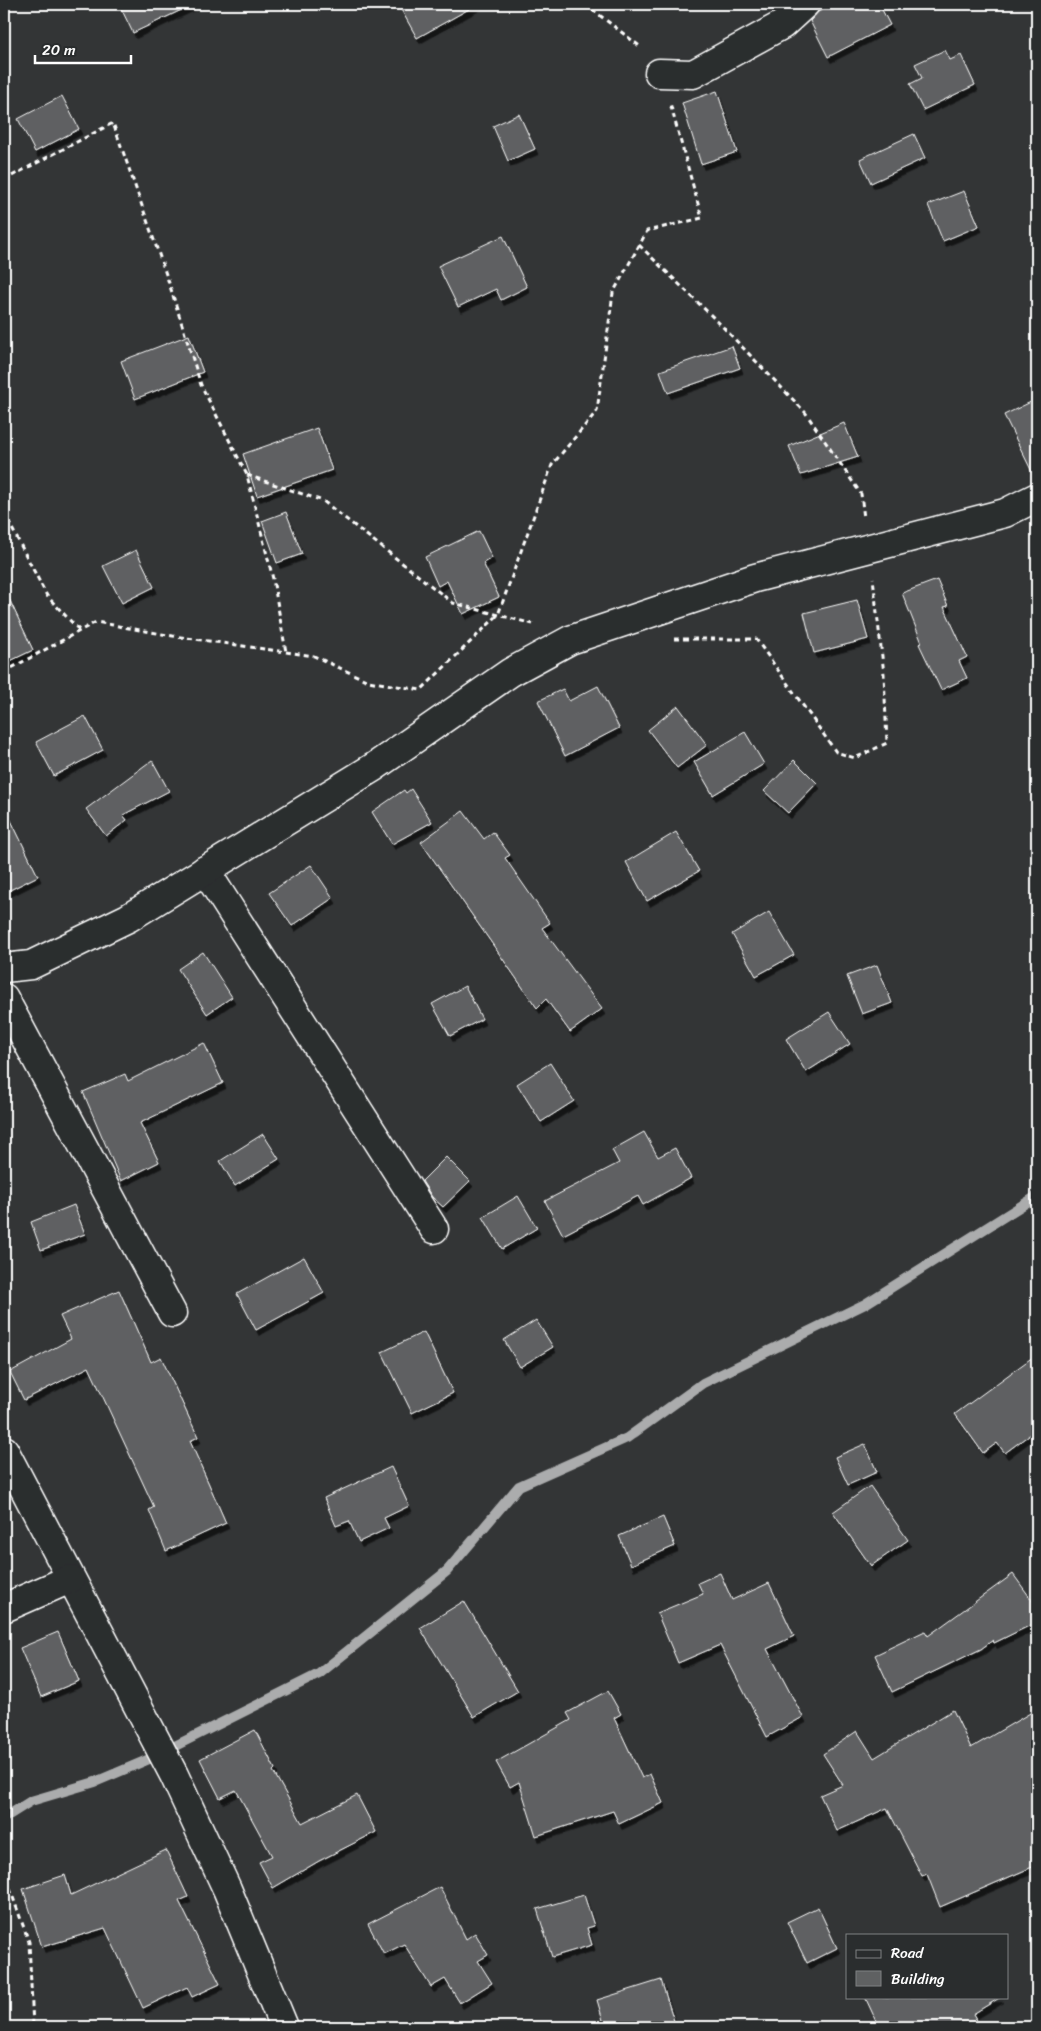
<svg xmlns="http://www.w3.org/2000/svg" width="1041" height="2031" font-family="Sriracha,sans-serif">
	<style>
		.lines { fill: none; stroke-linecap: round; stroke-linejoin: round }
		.stream { stroke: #abacad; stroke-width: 10 }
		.building { fill: #5f6162; stroke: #fff; filter: url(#shadow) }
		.minor-casing { stroke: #fff; stroke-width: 31 }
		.path { stroke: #fff; stroke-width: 3; stroke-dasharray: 5 4; stroke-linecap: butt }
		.minor { stroke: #2a2d2e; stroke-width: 28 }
	</style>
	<defs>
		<filter id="shadow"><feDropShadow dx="3" dy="5.5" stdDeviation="0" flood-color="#0009"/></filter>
	</defs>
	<rect width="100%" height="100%" fill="#333536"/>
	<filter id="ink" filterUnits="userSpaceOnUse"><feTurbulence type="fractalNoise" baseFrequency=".02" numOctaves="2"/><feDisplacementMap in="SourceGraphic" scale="10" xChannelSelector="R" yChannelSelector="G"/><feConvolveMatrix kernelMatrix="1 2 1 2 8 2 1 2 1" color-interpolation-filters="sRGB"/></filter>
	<g filter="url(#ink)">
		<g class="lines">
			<!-- stream -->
			<g class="stream">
				<path d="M175,1746L319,1674L447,1571L519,1486L627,1438L703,1383L865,1304L1037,1196"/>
				<path d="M4,1818L31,1801L95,1782L154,1757"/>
			</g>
		</g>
		<!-- building -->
		<g class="building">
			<path d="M119,4H194L133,33Z"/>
			<path d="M398,4H478L417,38Z"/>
			<path d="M834,4H879L890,25L828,57L810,21L818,12Z"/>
			<path d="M945,50L950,60L961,55L975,85L923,110L910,84L922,78L915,64Z"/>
			<path d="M717,91L737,152L701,164L682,103Z"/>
			<path d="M62,96L79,129L35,152L18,119Z"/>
			<path d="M519,114L535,149L508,161L493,126Z"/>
			<path d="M914,134L925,158L871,183L860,159Z"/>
			<path d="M964,191L979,226L943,241L928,205Z"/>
			<path d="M503,236L527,287L501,300L496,289L458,307L438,266Z"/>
			<path d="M189,335L203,372L135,399L121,361Z"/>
			<path d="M732,346L740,368L668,393L660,371Z"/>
			<path d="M1037,399V482L1004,415Z"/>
			<path d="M844,423L858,457L801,475L789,446Z"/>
			<path d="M317,428L332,470L257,496L243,454Z"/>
			<path d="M286,512L302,554L277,563L262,521Z"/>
			<path d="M479,531L492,558L483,563L499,597L463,614L447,581L438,586L425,557Z"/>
			<path d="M136,550L154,587L122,603L103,566Z"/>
			<path d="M937,580L948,606L944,607L967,657L959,661L967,678L941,690L919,644L922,643L902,593Z"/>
			<path d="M4,588L33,650L4,664Z"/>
			<path d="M857,600L868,639L814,653L804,613Z"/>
			<path d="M598,686L619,728L565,756L538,701L563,689L569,701Z"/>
			<path d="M678,706L707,745L677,768L648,730Z"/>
			<path d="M85,716L103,750L54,776L36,742Z"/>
			<path d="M745,732L764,764L713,795L694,762Z"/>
			<path d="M152,760L169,791L123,815L127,820L106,836L86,809Z"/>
			<path d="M794,760L817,783L788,813L764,791Z"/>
			<path d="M411,789L432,822L392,844L372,812L404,790L406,793Z"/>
			<path d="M4,806L38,876L4,893Z"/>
			<path d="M463,811L484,839L493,832L510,855L505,858L550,923L542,928L602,1009L570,1032L546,999L537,1008L421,842Z"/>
			<path d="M676,832L699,871L647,901L626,862Z"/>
			<path d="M311,865L333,898L292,926L269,893Z"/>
			<path d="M769,912L794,955L756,976L732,934Z"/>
			<path d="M203,952L232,997L207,1014L178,969Z"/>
			<path d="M877,965L892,1003L862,1014L847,976Z"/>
			<path d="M465,986L482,1019L450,1036L432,1004Z"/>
			<path d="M829,1012L850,1044L806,1072L786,1039Z"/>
			<path d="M204,1043L223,1083L140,1123L159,1162L121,1181L83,1092L125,1074L128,1081Z"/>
			<path d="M550,1063L574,1101L541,1122L517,1084Z"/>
			<path d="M644,1132L658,1157L675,1148L691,1178L643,1205L638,1196L563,1235L545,1201L619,1163L612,1150Z"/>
			<path d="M263,1134L279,1159L235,1186L220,1161Z"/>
			<path d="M446,1157L470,1181L443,1207L432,1197L422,1181Z"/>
			<path d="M518,1196L537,1228L502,1249L483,1217Z"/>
			<path d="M74,1205L85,1234L41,1250L31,1222Z"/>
			<path d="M304,1257L324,1293L256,1330L237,1294Z"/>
			<path d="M119,1290L151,1362L161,1357L198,1437L190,1441L226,1523L166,1551L149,1510L154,1507L89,1367L24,1400L10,1372L71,1339L60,1316Z"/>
			<path d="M536,1320L553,1347L520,1367L504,1340Z"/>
			<path d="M424,1332L453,1393L412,1413L382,1352Z"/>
			<path d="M1037,1354V1429L1005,1453L997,1443L983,1453L955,1414Z"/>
			<path d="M865,1444L877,1472L848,1485L835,1457Z"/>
			<path d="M391,1467L409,1506L384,1518L389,1528L359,1542L349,1521L336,1526L324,1498Z"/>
			<path d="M870,1486L908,1540L871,1566L833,1512Z"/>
			<path d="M663,1517L675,1546L631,1565L619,1536Z"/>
			<path d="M720,1573L732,1600L769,1583L794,1636L767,1649L803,1717L767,1737L720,1645L678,1663L657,1613L703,1594L698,1583Z"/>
			<path d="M1013,1574L1037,1607V1622L994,1643L993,1640L981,1649L892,1692L875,1655L925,1631L928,1636Z"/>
			<path d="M464,1601L518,1691L474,1717L420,1628Z"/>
			<path d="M58,1632L79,1681L41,1697L20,1648Z"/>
			<path d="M608,1691L621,1714L614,1718L642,1778L650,1774L663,1803L619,1824L613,1811L536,1836L519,1782L510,1787L496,1762L571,1720L567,1713Z"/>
			<path d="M1037,1709V1865L940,1907L927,1874L922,1876L887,1808L837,1831L820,1795L843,1785L823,1754L857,1731L874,1758L953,1710L971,1748Z"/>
			<path d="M255,1730L275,1769L273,1771L302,1823L357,1795L376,1832L319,1861L273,1888L259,1862L272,1856L236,1790L220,1798L200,1759Z"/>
			<path d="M166,1850L188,1897L179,1901L220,1984L192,1997L187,1987L143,2008L105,1928L42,1947L23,1889L65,1875L71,1895Z"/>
			<path d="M440,1887L466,1939L475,1933L488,1955L478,1961L492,1983L460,2003L445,1979L431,1987L404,1944L384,1954L368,1924Z"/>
			<path d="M584,1895L594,1926L587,1928L592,1945L552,1957L537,1909Z"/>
			<path d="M818,1907L837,1948L807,1963L787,1922Z"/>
			<path d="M661,1980L674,2021L656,2027H605L597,2000Z"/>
			<path d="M865,1997H1001L973,2014L981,2027H879Z"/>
		</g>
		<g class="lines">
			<!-- minor casing -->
			<g class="minor-casing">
				<g id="minor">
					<path d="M659,73L693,74L782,25L805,4"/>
					<path d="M205,870L434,1229"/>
					<path d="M4,968L31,965L128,918L374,767L511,672L570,640L755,578L1005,513L1037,497"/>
					<path d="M4,998L172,1313"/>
					<path d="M4,1450L174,1775L227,1889L284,2027"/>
					<path d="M4,1608L70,1579"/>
				</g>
			</g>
			<!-- path -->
			<g class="path">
				<path d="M585,4L642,48"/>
				<path d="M4,180L113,123L169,283L201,385L247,475L273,579L286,652"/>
				<path d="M639,245L721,325L805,412L861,494L864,518"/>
				<path d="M247,475L323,501L453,603L533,624"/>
				<path d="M4,513L47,596L80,631"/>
				<path d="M674,639H756L836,752L855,758L887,743L884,674L873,578"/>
				<path d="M4,672L96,622L173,636L314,656L368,681L421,690L498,615L552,465L597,411L613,293L647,231L702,218L670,103"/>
				<path d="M4,1853L10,1889L29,1942L33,2027"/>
			</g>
			<!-- minor -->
			<use href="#minor" class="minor"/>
		</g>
	</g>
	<!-- margin -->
	<rect width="1041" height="2031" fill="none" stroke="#2a2d2e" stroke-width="20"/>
	<rect x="10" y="10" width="1021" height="2011" fill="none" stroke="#fff" stroke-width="2" filter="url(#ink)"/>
	<!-- legend -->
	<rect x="846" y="1934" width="162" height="65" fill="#2a2d2e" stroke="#7f8182"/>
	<rect x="856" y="1950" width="25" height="8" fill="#2a2d2e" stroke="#7f8182"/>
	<text x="891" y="1958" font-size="15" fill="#ffffff">Road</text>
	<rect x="856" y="1971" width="25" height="15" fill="#5f6162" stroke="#7f8182"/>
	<text x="891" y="1984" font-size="15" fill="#ffffff">Building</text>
	<!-- scale -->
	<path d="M35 55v8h96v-8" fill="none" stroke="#ffffff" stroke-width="2.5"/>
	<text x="42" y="55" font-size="15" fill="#ffffff" stroke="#2a2d2e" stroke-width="4" paint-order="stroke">20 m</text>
</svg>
